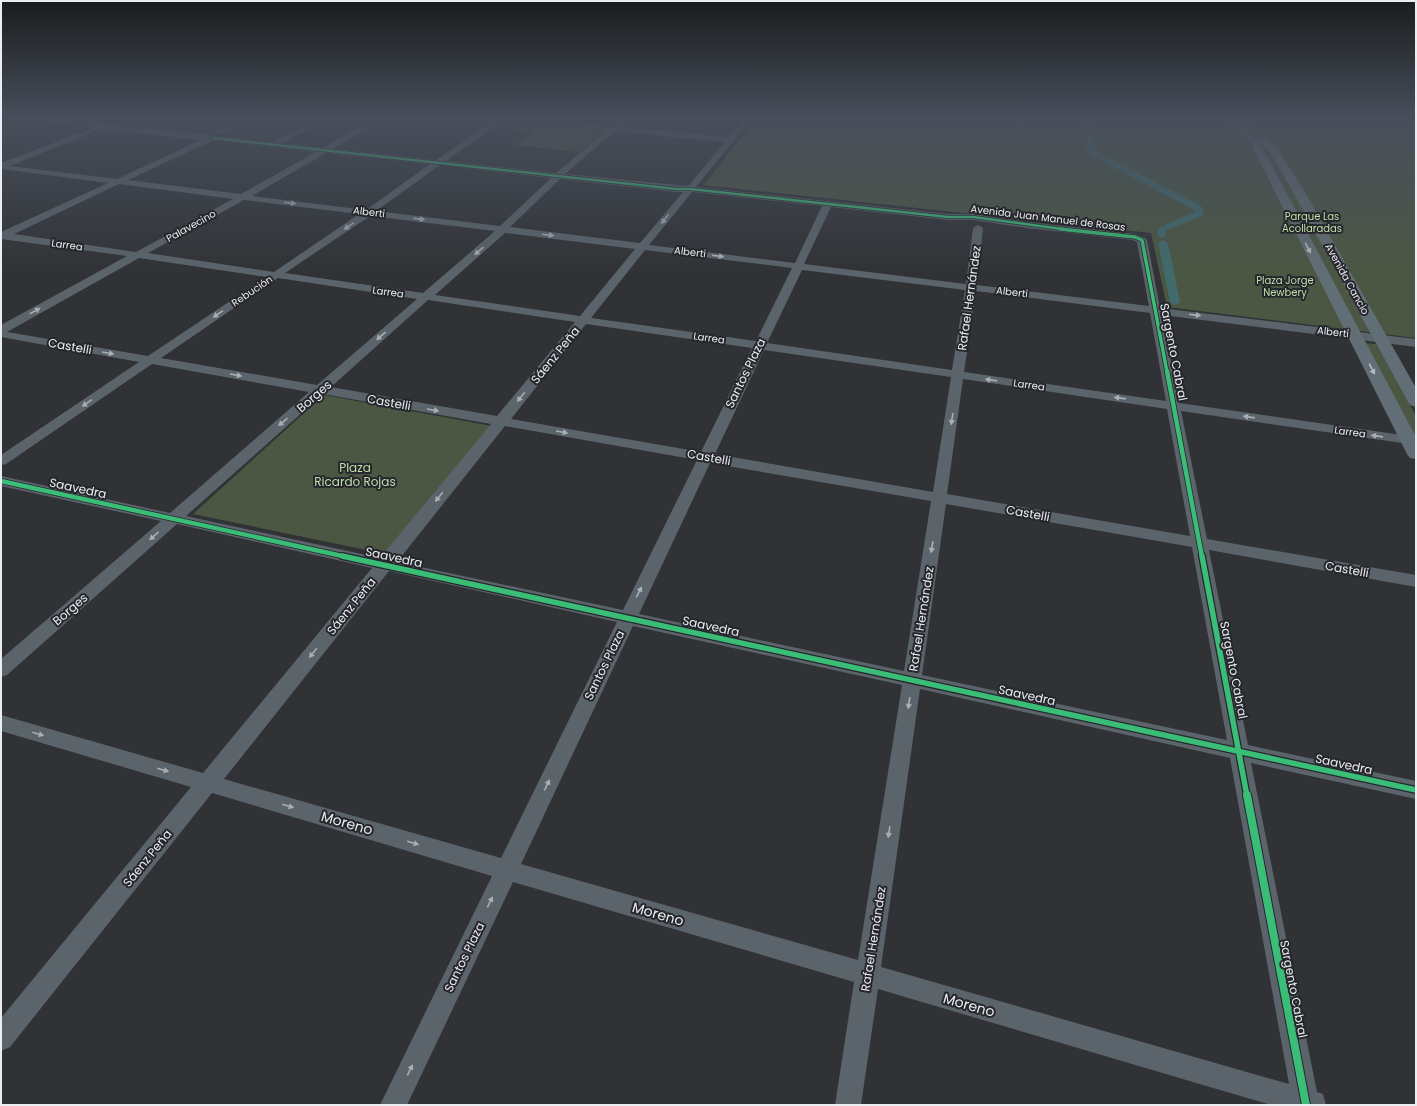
<svg xmlns="http://www.w3.org/2000/svg" width="1417" height="1106" font-family="Poppins,sans-serif">
	<style>
		.green { fill: #4b5743 }
		.lines { fill: none; stroke-linecap: round; stroke-linejoin: round }
		.canal { fill: #416b6d; fill-rule: evenodd }
		.minor { fill: #5b646b; fill-rule: evenodd }
		.major { fill: #626e76; fill-rule: evenodd }
		.cycleway-far4-casing { stroke: #25272c; stroke-width: 4 }
		.cycleway-far3-casing { stroke: #25272c; stroke-width: 5 }
		.cycleway-far2-casing { stroke: #25272c; stroke-width: 6 }
		.cycleway-far1-casing { stroke: #25272c; stroke-width: 8 }
		.cycleway-casing { stroke: #25272c; stroke-width: 10 }
		.cycleway-far4 { stroke: #3abd76; stroke-width: 2.5 }
		.cycleway-far3 { stroke: #3abd76; stroke-width: 3.5 }
		.cycleway-far2 { stroke: #3abd76; stroke-width: 4.5 }
		.cycleway-far1 { stroke: #3abd76; stroke-width: 5.5 }
		.cycleway { stroke: #3abd76; stroke-width: 8 }
		.oneway { fill: #abafb5 }
		.oneway2 { fill: #b5bac0 }
		.labels { text-anchor: middle; dominant-baseline: central; stroke-width: 4; stroke-linejoin: round; paint-order: stroke }
		.far-street-label { font-size: 10px; fill: #ecedf1; stroke: #25272c }
		.far-park-label { font-size: 10px; fill: #bfdfa9; stroke: #25272c }
		.street-label { font-size: 12px; fill: #ecedf1; stroke: #25272c }
		.park-label { font-size: 12px; fill: #bfdfa9; stroke: #25272c }
		.near-street-label { font-size: 14px; fill: #ecedf1; stroke: #25272c }
	</style>
	<rect width="100%" height="100%" fill="#303235"/>
	<!-- green -->
	<g class="green">
		<path d="M756,119H1416V338L1167,307L1151,233L704,185Z"/>
		<path d="M522,123L604,131L579,152L515,145L533,132L512,129Z"/>
		<path d="M1364,343L1376,344L1416,416V435H1414Z"/>
		<path d="M324,395L492,426L386,554L193,514Z"/>
	</g>
	<g class="lines">
		<!-- canal -->
		<g class="canal">
			<path d="M1086,119H1092L1094,148L1098,152L1200,205L1204,210L1203,215L1166,231L1165,237H1159L1157,235L1159,228L1196,211L1092,156L1086,149Z"/>
			<path d="M1163,240L1168,243L1180,302L1175,305L1170,302L1158,243Z"/>
		</g>
		<!-- minor -->
		<g class="minor">
			<path d="M35,119H61L272,142L317,119H327L282,143L323,148L373,119H382L333,149L436,160L496,119H505L446,161L556,173L607,130L519,121L516,119H546L611,126L619,119H627L620,127L729,137L744,119H751L696,187L948,214H973L1027,222L1135,234L1145,238L1147,240L1160,308L1416,339V347L1162,315L1179,403L1416,437V445L1181,411L1207,539L1416,575V587L1209,550L1248,745L1416,781V799L1251,763L1317,1092L1323,1094L1326,1105H1271L878,989L861,1105H835L854,982L513,882L407,1105H380L492,876L212,793L10,1047L1,1051V1018L191,787L1,731V715L203,773L372,568L177,524L7,675L1,677V659L161,521L1,486V476L170,513L309,392L152,364L6,464L1,465V455L139,362L1,337V325L127,256L1,239V232L108,183L1,169V163L92,128L38,121ZM101,129L200,140L117,179L10,166ZM615,131L725,142L688,186L565,174ZM214,140L316,152L241,194L128,180ZM326,153L430,164L366,210L252,196ZM440,165L551,178L500,226L376,211ZM560,179L676,192H683L640,243L510,227ZM119,184L233,199L136,252L14,234ZM692,192L822,206L795,263L649,245ZM244,200L359,214L274,272L148,253ZM831,207L948,220H973L1027,228L1133,240L1137,242L1149,306L977,285L983,228L978,225L973,228L966,284L804,264ZM370,216L495,231L423,293L285,273ZM505,233L635,249L580,316L435,295ZM645,250L792,268L756,341L591,318ZM139,258L266,277L148,356L7,332ZM802,270L965,290L952,370L767,343ZM278,278L417,299L317,385L161,358ZM976,291L1150,313L1166,401L964,372ZM428,300L575,322L497,416L331,387ZM586,324L752,348L701,452L511,419ZM764,350L951,377L933,492L715,454ZM963,379L1167,409L1190,536L947,494ZM323,394L491,424L380,558L186,516ZM505,426L697,460L623,610L397,562ZM710,463L931,501L904,671L639,614ZM946,504L1192,547L1227,740L922,675ZM389,571L617,622L501,858L224,779ZM633,626L902,685L858,960L521,864ZM920,689L1230,758L1289,1084L881,967Z"/>
			<path d="M240,119H250L221,134H215L214,132Z"/>
			<path d="M1242,119H1256L1236,125L1232,123Z"/>
		</g>
		<!-- major -->
		<path class="major" d="M1222,119C1243,119 1242,124 1256,139L1261,136L1264,137L1277,147L1305,192L1416,388V407L1410,405L1408,402L1293,192L1268,149L1260,143L1416,437V459L1410,458L1407,454L1251,144L1233,125Z"/>
		<!-- cycleway-far4 casing -->
		<g class="cycleway-far4-casing">
			<path id="cycleway-far4" d="M213,138L676,189H690L948,217H973L1069,230"/>
		</g>
		<!-- cycleway-far3 casing -->
		<g class="cycleway-far3-casing">
			<path id="cycleway-far3" d="M1060,229L1135,237L1142,240L1167,372"/>
		</g>
		<!-- cycleway-far2 casing -->
		<g class="cycleway-far2-casing">
			<g id="cycleway-far2">
				<path d="M1167,371L1202,557"/>
				<path d="M1,481L347,557"/>
			</g>
		</g>
		<!-- cycleway-far1 casing -->
		<g class="cycleway-far1-casing">
			<g id="cycleway-far1">
				<path d="M342,556L1416,790"/>
				<path d="M1202,556L1247,796"/>
			</g>
		</g>
		<!-- cycleway casing -->
		<g class="cycleway-casing">
			<path id="cycleway" d="M1247,795L1306,1105"/>
		</g>
		<!-- cycleway-far4 -->
		<use href="#cycleway-far4" class="cycleway-far4"/>
		<!-- cycleway-far3 -->
		<use href="#cycleway-far3" class="cycleway-far3"/>
		<!-- cycleway-far2 -->
		<use href="#cycleway-far2" class="cycleway-far2"/>
		<!-- cycleway-far1 -->
		<use href="#cycleway-far1" class="cycleway-far1"/>
		<!-- cycleway -->
		<use href="#cycleway" class="cycleway"/>
	</g>
	<!-- one-way arrows -->
	<defs><path id="oneway-solid" d="M-6-.8H1V-3.2L6.5 0L1 3.2V.8H-6Z"/></defs>
	<g class="oneway">
		<use href="#oneway-solid" transform="translate(290 203) rotate(7)"/>
		<use href="#oneway-solid" transform="translate(419 219) rotate(7)"/>
		<use href="#oneway-solid" transform="translate(665 219) rotate(129)"/>
		<use href="#oneway-solid" transform="translate(349 226) rotate(146)"/>
		<use href="#oneway-solid" transform="translate(548 235) rotate(7)"/>
		<use href="#oneway-solid" transform="translate(479 251) rotate(139)"/>
		<use href="#oneway-solid" transform="translate(718 256) rotate(7)"/>
		<use href="#oneway-solid" transform="translate(35 311) rotate(-29)"/>
		<use href="#oneway-solid" transform="translate(218 314) rotate(146)"/>
		<use href="#oneway-solid" transform="translate(1195 315) rotate(7)"/>
		<use href="#oneway-solid" transform="translate(381 336) rotate(139)"/>
		<use href="#oneway-solid" transform="translate(108 353) rotate(10)"/>
		<use href="#oneway-solid" transform="translate(236 375) rotate(10)"/>
		<use href="#oneway-solid" transform="translate(991 380) rotate(-172)"/>
		<use href="#oneway-solid" transform="translate(521 397) rotate(129)"/>
		<use href="#oneway-solid" transform="translate(1120 398) rotate(-172)"/>
		<use href="#oneway-solid" transform="translate(87 403) rotate(146)"/>
		<use href="#oneway-solid" transform="translate(433 410) rotate(10)"/>
		<use href="#oneway-solid" transform="translate(1249 417) rotate(-172)"/>
		<use href="#oneway-solid" transform="translate(952 419) rotate(99)"/>
		<use href="#oneway-solid" transform="translate(283 422) rotate(139)"/>
		<use href="#oneway-solid" transform="translate(562 432) rotate(10)"/>
		<use href="#oneway-solid" transform="translate(1377 436) rotate(-172)"/>
		<use href="#oneway-solid" transform="translate(439 497) rotate(129)"/>
		<use href="#oneway-solid" transform="translate(154 536) rotate(139)"/>
		<use href="#oneway-solid" transform="translate(932 547) rotate(99)"/>
		<use href="#oneway-solid" transform="translate(639 592) rotate(-64)"/>
		<use href="#oneway-solid" transform="translate(313 653) rotate(129)"/>
		<use href="#oneway-solid" transform="translate(909 703) rotate(99)"/>
		<use href="#oneway-solid" transform="translate(38 734) rotate(16)"/>
		<use href="#oneway-solid" transform="translate(163 770) rotate(16)"/>
		<use href="#oneway-solid" transform="translate(547 785) rotate(-64)"/>
		<use href="#oneway-solid" transform="translate(288 806) rotate(16)"/>
		<use href="#oneway-solid" transform="translate(889 832) rotate(99)"/>
		<use href="#oneway-solid" transform="translate(413 843) rotate(16)"/>
		<use href="#oneway-solid" transform="translate(490 902) rotate(-64)"/>
		<use href="#oneway-solid" transform="translate(410 1070) rotate(-64)"/>
	</g>
	<g class="oneway2">
		<use href="#oneway-solid" transform="translate(1308 248) rotate(63)"/>
		<use href="#oneway-solid" transform="translate(1372 369) rotate(62)"/>
	</g>
	<!-- sky -->
	<linearGradient id="sky" x2="0" y2="1"><stop stop-color="#1a1c1d"/><stop offset="0.43" stop-color="#484f5c"/><stop offset="1" stop-color="#484f5c" stop-opacity="0"/></linearGradient>
	<rect width="1417" height="274" fill="url(#sky)"/>
	<g class="labels">
		<!-- far-street labels -->
		<g class="far-street-label">
			<text transform="translate(369 212) rotate(7)">Alberti</text>
			<text transform="translate(1048 218) rotate(7)">Avenida Juan Manuel de Rosas</text>
			<text transform="translate(191 226) rotate(-29)">Palavecino</text>
			<text transform="translate(67 245) rotate(8)">Larrea</text>
			<text transform="translate(690 252) rotate(7)">Alberti</text>
			<text transform="translate(1347 279) rotate(61)">Avenida Cancio</text>
			<text transform="translate(252 291) rotate(-34)">Rebución</text>
			<text transform="translate(388 292) rotate(8)">Larrea</text>
			<text transform="translate(1012 292) rotate(7)">Alberti</text>
			<text transform="translate(1333 332) rotate(7)">Alberti</text>
			<text transform="translate(709 338) rotate(8)">Larrea</text>
			<text transform="translate(1029 385) rotate(8)">Larrea</text>
			<text transform="translate(1350 432) rotate(8)">Larrea</text>
		</g>
		<!-- far-park labels -->
		<g class="far-park-label">
			<text x="1312" y="216">Parque Las<tspan x="1312" dy="12">Acollaradas</tspan></text>
			<text x="1285" y="280">Plaza Jorge<tspan x="1285" dy="12">Newbery</tspan></text>
		</g>
		<!-- street labels -->
		<g class="street-label">
			<text transform="translate(969 298) rotate(-82)">Rafael Hernández</text>
			<text transform="translate(70 346) rotate(10)">Castelli</text>
			<text transform="translate(1174 352) rotate(79)">Sargento Cabral</text>
			<text transform="translate(555 355) rotate(-51)">Sáenz Peña</text>
			<text transform="translate(745 373) rotate(-64)">Santos Plaza</text>
			<text transform="translate(314 396) rotate(-41)">Borges</text>
			<text transform="translate(389 402) rotate(10)">Castelli</text>
			<text transform="translate(709 457) rotate(10)">Castelli</text>
			<text transform="translate(78 488) rotate(12)">Saavedra</text>
			<text transform="translate(1028 513) rotate(10)">Castelli</text>
			<text transform="translate(394 557) rotate(12)">Saavedra</text>
			<text transform="translate(1347 569) rotate(10)">Castelli</text>
			<text transform="translate(351 606) rotate(-51)">Sáenz Peña</text>
			<text transform="translate(70 609) rotate(-41)">Borges</text>
			<text transform="translate(921 619) rotate(-81)">Rafael Hernández</text>
			<text transform="translate(711 626) rotate(12)">Saavedra</text>
			<text transform="translate(604 665) rotate(-64)">Santos Plaza</text>
			<text transform="translate(1234 670) rotate(79)">Sargento Cabral</text>
			<text transform="translate(1027 695) rotate(12)">Saavedra</text>
			<text transform="translate(1344 764) rotate(12)">Saavedra</text>
			<text transform="translate(147 858) rotate(-51)">Sáenz Peña</text>
			<text transform="translate(873 939) rotate(-81)">Rafael Hernández</text>
			<text transform="translate(464 957) rotate(-64)">Santos Plaza</text>
			<text transform="translate(1294 989) rotate(79)">Sargento Cabral</text>
		</g>
		<!-- park labels -->
		<g class="park-label">
			<text x="355" y="467">Plaza<tspan x="355" dy="14">Ricardo Rojas</tspan></text>
		</g>
		<!-- near-street labels -->
		<g class="near-street-label">
			<text transform="translate(347 823) rotate(16)">Moreno</text>
			<text transform="translate(658 914) rotate(16)">Moreno</text>
			<text transform="translate(969 1005) rotate(16)">Moreno</text>
		</g>
	</g>
	<!-- border -->
	<rect width="1417" height="1106" fill="none" stroke="#ecedf1" stroke-width="4"/>
</svg>
